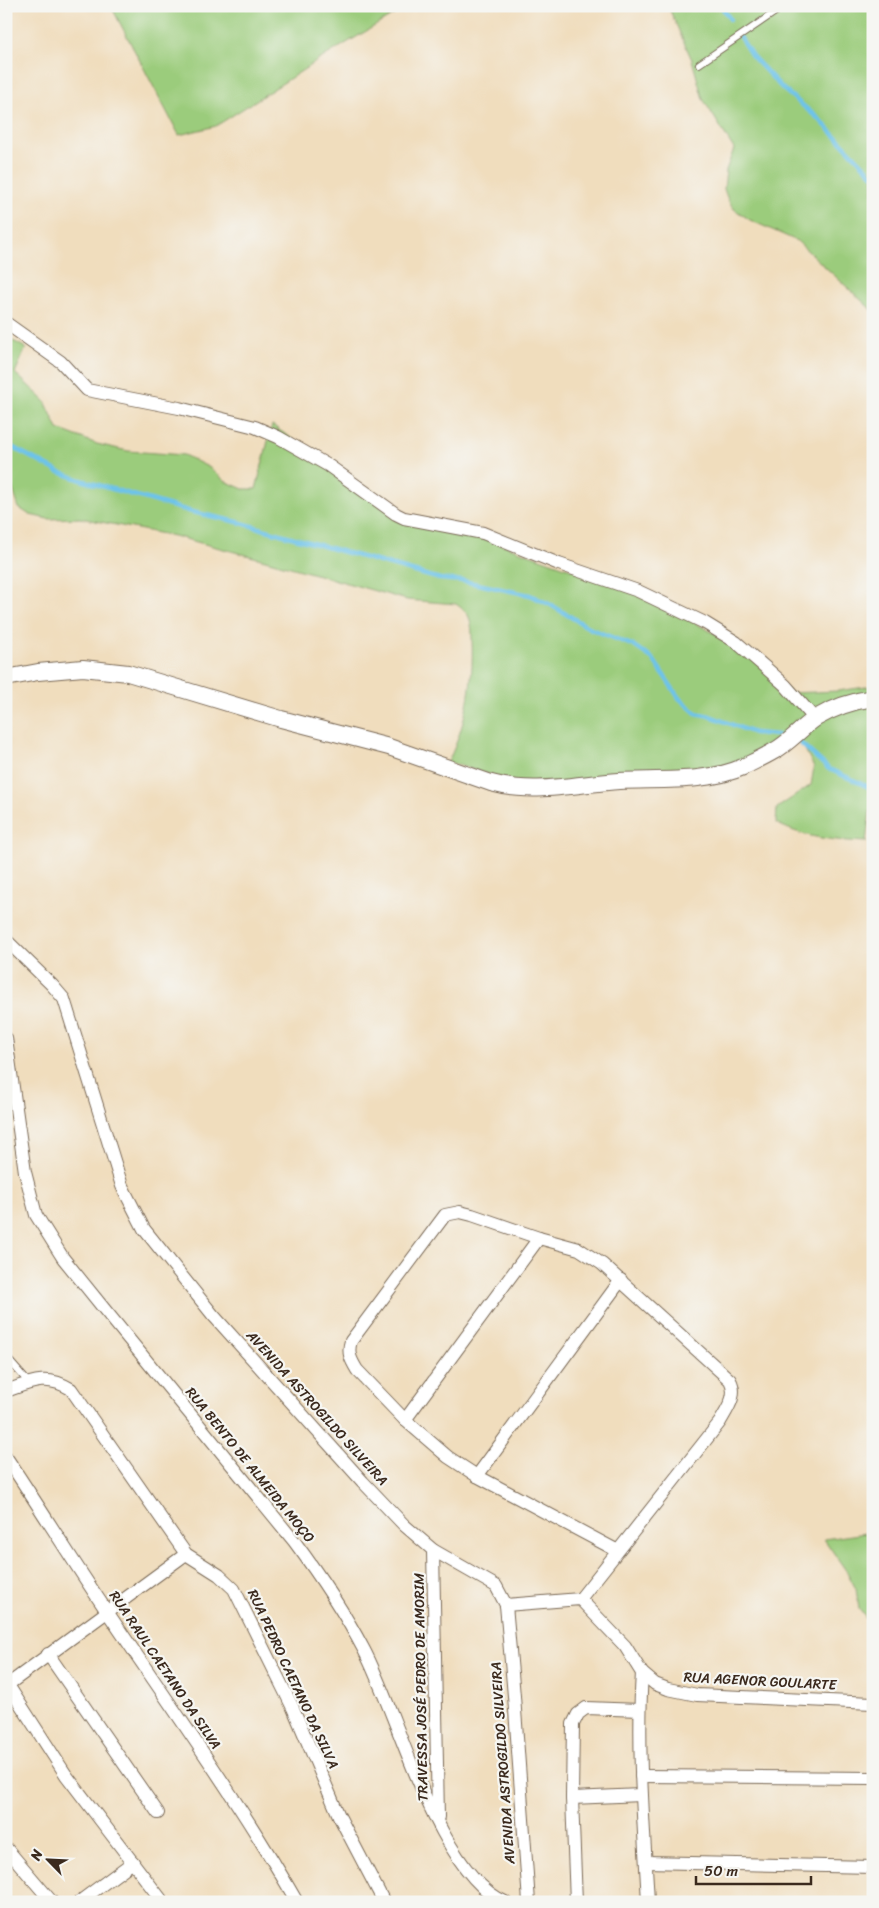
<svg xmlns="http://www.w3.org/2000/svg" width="879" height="1908" font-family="Sriracha,sans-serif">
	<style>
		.green { fill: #9bcc7b; stroke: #6b7b4c }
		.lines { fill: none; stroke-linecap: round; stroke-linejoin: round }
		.stream { stroke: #6dc3ea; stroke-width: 4.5 }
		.service-casing { stroke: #7a6956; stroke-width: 8 }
		.minor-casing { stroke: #7a6956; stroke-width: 14 }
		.tertiary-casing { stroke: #7a6956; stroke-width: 18 }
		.service { stroke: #fff; stroke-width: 6 }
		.minor { stroke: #fff; stroke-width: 12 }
		.tertiary { stroke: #fff; stroke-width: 16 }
		.labels { text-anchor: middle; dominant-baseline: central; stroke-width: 4.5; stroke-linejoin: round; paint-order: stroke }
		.street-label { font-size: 14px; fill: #3b2a1e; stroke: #f6f6f2 }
	</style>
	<rect width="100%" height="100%" fill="#f6f6f2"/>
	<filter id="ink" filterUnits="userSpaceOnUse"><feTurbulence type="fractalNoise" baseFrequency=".02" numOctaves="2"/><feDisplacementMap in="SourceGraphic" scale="10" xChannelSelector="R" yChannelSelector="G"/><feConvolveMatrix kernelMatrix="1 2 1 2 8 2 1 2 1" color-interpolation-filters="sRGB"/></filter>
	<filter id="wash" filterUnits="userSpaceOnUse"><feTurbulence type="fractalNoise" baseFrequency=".0096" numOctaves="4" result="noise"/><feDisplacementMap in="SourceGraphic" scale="20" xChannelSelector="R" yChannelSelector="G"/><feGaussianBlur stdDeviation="1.12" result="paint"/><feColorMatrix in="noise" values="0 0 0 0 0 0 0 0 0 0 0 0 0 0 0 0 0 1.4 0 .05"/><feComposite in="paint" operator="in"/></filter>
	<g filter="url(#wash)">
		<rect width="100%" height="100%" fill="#f0ddbd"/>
		<!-- green -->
		<g class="green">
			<path d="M111,6H408L325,56L216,126L179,135Z"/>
			<path d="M668,6H873V311L797,241L750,220L734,209L728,200L724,189L726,170L734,149L703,99L692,60Z"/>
			<path d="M6,337L26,348L15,373L45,401L58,429L97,444L128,451L184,455L210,468L225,481L243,489H256L272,425L406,518L492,541L644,595L741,648L791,693L838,691L873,686V810L870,811L866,842C832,840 807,839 776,823L777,808L811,785L814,767L797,734L728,773L531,787L448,762C466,725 474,682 472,641C472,632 472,623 468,615C465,610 460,607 456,604L407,600L269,561L174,536L80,518L48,519L30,515L19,508L6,469Z"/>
			<path d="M873,1532V1628L859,1609L856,1589L847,1572L824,1539Z"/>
		</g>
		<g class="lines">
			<!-- stream -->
			<g class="stream">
				<path d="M721,6L730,19"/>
				<path d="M740,37L752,56L783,89L820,120L873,175"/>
				<path d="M6,444L59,472L81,480L192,512L238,522L440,579L463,581L530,595L551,605L591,629L634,646L653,659L679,698L696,713L710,716L754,733L777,735"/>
				<path d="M797,740L829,769L873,789"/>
			</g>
		</g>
	</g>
	<g filter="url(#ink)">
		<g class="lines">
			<!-- service casing -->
			<g class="service-casing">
				<g id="service">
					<path d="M699,64L784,6"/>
					<path d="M6,1357L29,1383"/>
				</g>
			</g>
			<!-- minor casing -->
			<g class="minor-casing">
				<g id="minor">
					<path d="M6,323L61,362L87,390L179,408L255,427L278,437L329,466L396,514L404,518L483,533L559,564L638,591L705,623L736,642L766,668L785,685L815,719"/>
					<path d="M6,940L52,985L64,999L122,1186L144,1229L213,1315L363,1482L404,1525L433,1550L496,1586L506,1605L514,1696L529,1902"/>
					<path d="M6,1038L25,1172L36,1215L63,1258L105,1310L294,1541C320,1576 344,1612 364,1650C398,1714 438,1874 505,1902"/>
					<path d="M6,1391C31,1382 47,1374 71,1389L186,1554L219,1575L234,1589L293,1708L339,1816L384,1902"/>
					<path d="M405,1420L539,1238"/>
					<path d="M6,1457C41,1509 73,1562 108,1613C172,1708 240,1802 297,1902"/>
					<path d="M477,1476L621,1280"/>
					<path d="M433,1550L438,1817"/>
					<path d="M580,1599L720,1422C728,1408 738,1395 730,1380L602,1264L579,1249L539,1238L472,1215L460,1212L445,1215L351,1341C347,1353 351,1360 357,1370L405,1420L448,1457L477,1476L618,1551"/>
					<path d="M506,1605L580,1599L625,1646L642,1673L655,1684L668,1689L697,1695L873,1703"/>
					<path d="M48,1654L158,1813"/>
					<path d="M642,1673C637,1750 644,1826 648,1902"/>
					<path d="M6,1682L66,1775L163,1902"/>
					<path d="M6,1686L186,1554"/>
					<path d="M641,1776L873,1778"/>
					<path d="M572,1798L641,1795"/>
					<path d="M6,1848L52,1902"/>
					<path d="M646,1862L873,1867"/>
					<path d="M79,1902L133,1862"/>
					<path d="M576,1902L572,1798L573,1724L578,1714L586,1708L640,1710"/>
				</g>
			</g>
			<!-- tertiary casing -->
			<g class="tertiary-casing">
				<path id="tertiary" d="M6,678L38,672L83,668L128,673L281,719L389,747L491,783C533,795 576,784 619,781C658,779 708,783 743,767C753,762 764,757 774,751C789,743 801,728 816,718C833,708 853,701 873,698"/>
			</g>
			<!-- service -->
			<use href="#service" class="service"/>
			<!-- minor -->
			<use href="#minor" class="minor"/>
			<!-- tertiary -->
			<use href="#tertiary" class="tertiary"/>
		</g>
	</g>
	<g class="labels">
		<!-- street labels -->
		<g class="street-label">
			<text transform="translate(317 1408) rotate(48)">AVENIDA ASTROGILDO SILVEIRA</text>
			<text transform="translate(250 1465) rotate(51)">RUA BENTO DE ALMEIDA MOÇO</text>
			<text transform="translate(165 1670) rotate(56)">RUA RAUL CAETANO DA SILVA</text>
			<text transform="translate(293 1679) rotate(65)">RUA PEDRO CAETANO DA SILVA</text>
			<text transform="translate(760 1681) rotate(3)">RUA AGENOR GOULARTE</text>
			<text transform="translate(421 1687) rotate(-91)">TRAVESSA JOSÉ PEDRO DE AMORIM</text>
			<text transform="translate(503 1763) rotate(-94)">AVENIDA ASTROGILDO SILVEIRA</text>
		</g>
	</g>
	<!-- margin -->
	<rect width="879" height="1908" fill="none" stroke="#f6f6f2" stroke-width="25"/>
	<!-- north arrow -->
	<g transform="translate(48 1860) rotate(294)" stroke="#f6f6f2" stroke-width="4" paint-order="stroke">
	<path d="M0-4L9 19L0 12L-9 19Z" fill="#3b2a1e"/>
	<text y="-8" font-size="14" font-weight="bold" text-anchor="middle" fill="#3b2a1e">N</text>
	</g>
	<!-- scale -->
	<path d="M696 1876v8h115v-8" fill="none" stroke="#3b2a1e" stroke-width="2.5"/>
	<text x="704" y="1876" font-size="15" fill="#3b2a1e" stroke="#f6f6f2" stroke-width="4" paint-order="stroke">50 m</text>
</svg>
